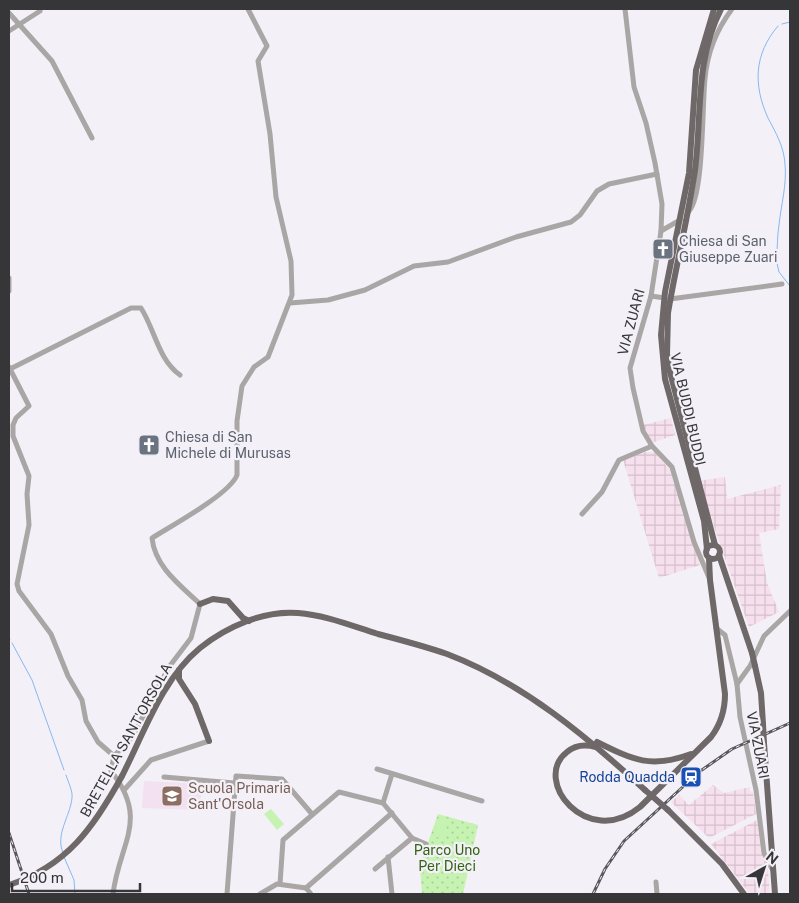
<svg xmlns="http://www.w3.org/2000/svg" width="799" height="903" font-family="'Public Sans',sans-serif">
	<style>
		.industrial { fill: url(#industrial-grid) }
		.education { fill: #f3e1f2 }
		.green { fill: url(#green-dots) }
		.pitch { fill: #c6f3b2 }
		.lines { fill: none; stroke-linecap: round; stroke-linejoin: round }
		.stream { stroke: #86b8f2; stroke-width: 1 }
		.minor { stroke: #aaa6a6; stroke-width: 5 }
		.major { stroke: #6f6868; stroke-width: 6 }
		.rail-casing { stroke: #5a585c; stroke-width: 3 }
		.rail { stroke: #f3f0f7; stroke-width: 1; stroke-dasharray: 4; stroke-linecap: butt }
		.major-bridge { stroke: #6f6868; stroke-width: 6 }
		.labels { text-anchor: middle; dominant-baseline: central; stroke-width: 4.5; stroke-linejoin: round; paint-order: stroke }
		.worship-label { font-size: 14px; fill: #5b616d; stroke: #f3f0f7; text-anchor: start }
		.street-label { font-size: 14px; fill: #363538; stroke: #f3f0f7 }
		.transit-label { font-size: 14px; fill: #164399; stroke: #f3f0f7; text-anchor: end }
		.education-label { font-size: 14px; fill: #785e54; stroke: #f3f0f7; text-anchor: start }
		.park-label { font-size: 14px; fill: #326311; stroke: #f3f0f7 }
	</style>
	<defs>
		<pattern id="industrial-grid" width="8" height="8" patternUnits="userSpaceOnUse" patternTransform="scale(1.25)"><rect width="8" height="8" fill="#f7e0ed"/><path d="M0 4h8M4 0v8" fill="none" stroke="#d4c1cc"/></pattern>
		<pattern id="green-dots" width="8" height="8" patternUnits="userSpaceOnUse" patternTransform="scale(1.25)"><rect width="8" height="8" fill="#c6f3b2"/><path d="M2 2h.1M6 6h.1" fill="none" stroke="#abd19a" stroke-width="1.8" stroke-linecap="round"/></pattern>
	</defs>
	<rect width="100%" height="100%" fill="#f3f0f7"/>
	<!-- industrial -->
	<g class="industrial">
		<path d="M671,418L675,435L652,443L643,425Z"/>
		<path d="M645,452H655L674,475L700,565L659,578L623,460Z"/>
		<path d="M725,477L727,499L781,485L779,529L759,533L767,583L779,612L749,627L698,481Z"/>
		<path d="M713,785L724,793L750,787V791L753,792L756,814L709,838L671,802L679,795L689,805Z"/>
		<path d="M757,820L768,870L770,894H750L711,844Z"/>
	</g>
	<!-- education -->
	<path class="education" d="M144,781L202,784L200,810L142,808Z"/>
	<!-- green -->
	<path class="green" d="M438,814L478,825L463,894H422L420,867L424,866L422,846L426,848Z"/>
	<!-- pitch -->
	<g class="pitch">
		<path d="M271,809L284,824L277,830L264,814Z"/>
		<path d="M439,819L448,822L443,839L434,836Z"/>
	</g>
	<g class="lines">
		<!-- stream -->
		<g class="stream">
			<path d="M782,24L790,22"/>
			<path d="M778,26C754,54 753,85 768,118C776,133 784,147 785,164C787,185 781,205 779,225C777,236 778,247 776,259L779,272L790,286"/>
			<path d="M9,638L10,639"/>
			<path d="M12,643L32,680L64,770"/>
			<path d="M63,853C55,834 70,817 72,798C73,791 68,782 66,775"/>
			<path d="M64,857L74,880L75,894"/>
		</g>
		<!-- minor -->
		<g class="minor">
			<path d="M625,9L634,87L646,123L655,163L662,204L661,231L680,220"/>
			<path d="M9,13L52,61L92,138"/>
			<path d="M9,31L40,11"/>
			<path d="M689,211C704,195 702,106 705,79C707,54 717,29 732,9"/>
			<path d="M661,231L651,296L630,368L633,388L643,431L652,446L672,467L694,542L710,580"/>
			<path d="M9,278V291"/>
			<path d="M651,296L665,298"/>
			<path d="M670,299L782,284"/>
			<path d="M290,303L328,300L365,290L414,266L448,262L516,237L571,222L580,215L597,191L609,184L657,174"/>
			<path d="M9,367L29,406L16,418L13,425V436L29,476L27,494L29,525L17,584L19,591L51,634L68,676L82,700L86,721L98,742L114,756L111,771C150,820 119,843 113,894"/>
			<path d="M10,369L131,308H141C155,330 158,359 180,375"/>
			<path d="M582,514L602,492L619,460L652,446"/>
			<path d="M716,628L725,635L737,684L740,717L756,790L764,853L772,869"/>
			<path d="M737,684L750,666L764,636L790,611"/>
			<path d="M114,756L132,737L169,667L191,638L200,604C180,585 155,567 152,538C171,526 230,494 237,475V421L242,386L254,367L268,357L292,295L291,261L276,197L270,134L258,61L267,46L248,9"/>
			<path d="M377,769L482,801"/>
			<path d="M164,777L234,783"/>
			<path d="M125,789L151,760L209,741"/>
			<path d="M383,803L392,774"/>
			<path d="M388,857L392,894"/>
			<path d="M375,869L412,838"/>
			<path d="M656,882L657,894"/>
			<path d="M280,884L283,840L339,792L383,803L412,838L426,844"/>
			<path d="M306,888L392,813"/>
			<path d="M306,888L311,894"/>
			<path d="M227,894L236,776L282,779L312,814"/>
			<path d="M260,894L277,884L306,888"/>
		</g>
		<!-- major -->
		<g class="major">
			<path d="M715,545L670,372L667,354L668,313C676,265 688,218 695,170C702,116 695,59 721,9"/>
			<circle cx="713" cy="552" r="7"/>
			<path d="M707,549L704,521L665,379L661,335L665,292L689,173L696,70L714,9"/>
			<path d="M719,555L752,653"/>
			<path d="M200,604L213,599L228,601L243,618L249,621"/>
			<path d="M755,666L761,693L763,724"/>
			<path d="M179,670V679L195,704L209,741"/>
			<path d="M597,742C633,760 651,769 691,754"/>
			<path d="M764,743L775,894"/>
			<path d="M596,747C585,744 575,745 567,752C531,780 587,850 640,807L711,737C721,724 725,711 725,694L710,580L709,558"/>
			<path d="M122,776C144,733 162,679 200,648C226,627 264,610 298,613C325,615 352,626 378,634C401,640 424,646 447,654C523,683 586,736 645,790"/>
			<path d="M668,810L722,864L744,894"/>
		</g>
		<!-- rail casing -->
		<g class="rail-casing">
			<g id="rail">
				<path d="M9,833L29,894"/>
				<path d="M593,894L605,869L624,841L699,772L732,749L790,723"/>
			</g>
		</g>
		<!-- rail -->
		<use href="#rail" class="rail"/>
		<!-- major-bridge -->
		<g class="major-bridge">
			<path d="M752,653L755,666"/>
			<path d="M763,724L764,743"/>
			<path d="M645,790L668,810"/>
			<path d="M9,885C67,866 94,827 122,776"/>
		</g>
	</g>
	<!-- icons -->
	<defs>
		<g id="church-square" transform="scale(1.125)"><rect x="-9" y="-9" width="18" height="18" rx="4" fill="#6b7280" stroke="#f3f0f7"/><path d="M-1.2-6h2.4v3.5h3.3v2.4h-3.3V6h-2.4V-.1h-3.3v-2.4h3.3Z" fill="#fff"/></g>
		<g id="station-square" transform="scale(1.125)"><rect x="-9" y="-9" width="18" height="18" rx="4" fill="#1a4fb4" stroke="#f3f0f7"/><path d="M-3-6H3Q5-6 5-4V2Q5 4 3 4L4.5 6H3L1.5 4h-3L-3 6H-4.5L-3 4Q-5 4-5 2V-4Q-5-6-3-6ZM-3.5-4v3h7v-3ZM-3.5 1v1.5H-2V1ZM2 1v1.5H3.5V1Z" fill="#fff"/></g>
		<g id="school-square" transform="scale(1.125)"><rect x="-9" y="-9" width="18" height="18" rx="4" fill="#8d6e63" stroke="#f3f0f7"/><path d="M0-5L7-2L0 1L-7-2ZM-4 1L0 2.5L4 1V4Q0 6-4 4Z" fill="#fff"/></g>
	</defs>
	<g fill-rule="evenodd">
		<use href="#church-square" x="663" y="249"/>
		<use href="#church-square" x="149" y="445"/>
		<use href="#station-square" x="691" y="777"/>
		<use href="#school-square" x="172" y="796"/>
	</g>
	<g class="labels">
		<!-- worship labels -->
		<g class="worship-label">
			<text x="679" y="241">Chiesa di San<tspan x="679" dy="16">Giuseppe Zuari</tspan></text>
			<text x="165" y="437">Chiesa di San<tspan x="165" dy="16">Michele di Murusas</tspan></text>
		</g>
		<!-- street labels -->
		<g class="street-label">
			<text transform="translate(631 322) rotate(-75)">VIA ZUARI</text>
			<text transform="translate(688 409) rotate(77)">VIA BUDDI BUDDI</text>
			<text transform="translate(126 740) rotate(-61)">BRETELLA SANT'ORSOLA</text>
			<text transform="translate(758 745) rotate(79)">VIA ZUARI</text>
		</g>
		<!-- transit labels -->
		<g class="transit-label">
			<text x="675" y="777">Rodda Quadda</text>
		</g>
		<!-- education labels -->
		<g class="education-label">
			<text x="188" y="788">Scuola Primaria<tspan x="188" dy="16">Sant'Orsola</tspan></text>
		</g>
		<!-- park labels -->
		<g class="park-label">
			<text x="447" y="850">Parco Uno<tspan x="447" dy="16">Per Dieci</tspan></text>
		</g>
	</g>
	<!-- border -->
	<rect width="799" height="903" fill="none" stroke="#363538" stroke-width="20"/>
	<!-- north arrow -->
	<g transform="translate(764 868) rotate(39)" stroke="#f3f0f7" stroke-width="4" paint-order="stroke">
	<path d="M0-4L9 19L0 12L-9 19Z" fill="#363538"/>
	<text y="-8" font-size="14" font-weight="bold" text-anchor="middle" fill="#363538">N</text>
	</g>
	<!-- scale -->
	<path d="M12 883v8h128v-8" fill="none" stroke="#363538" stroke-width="2.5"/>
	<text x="20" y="883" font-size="15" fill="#363538" stroke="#f3f0f7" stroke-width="4" paint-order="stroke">200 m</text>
</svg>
